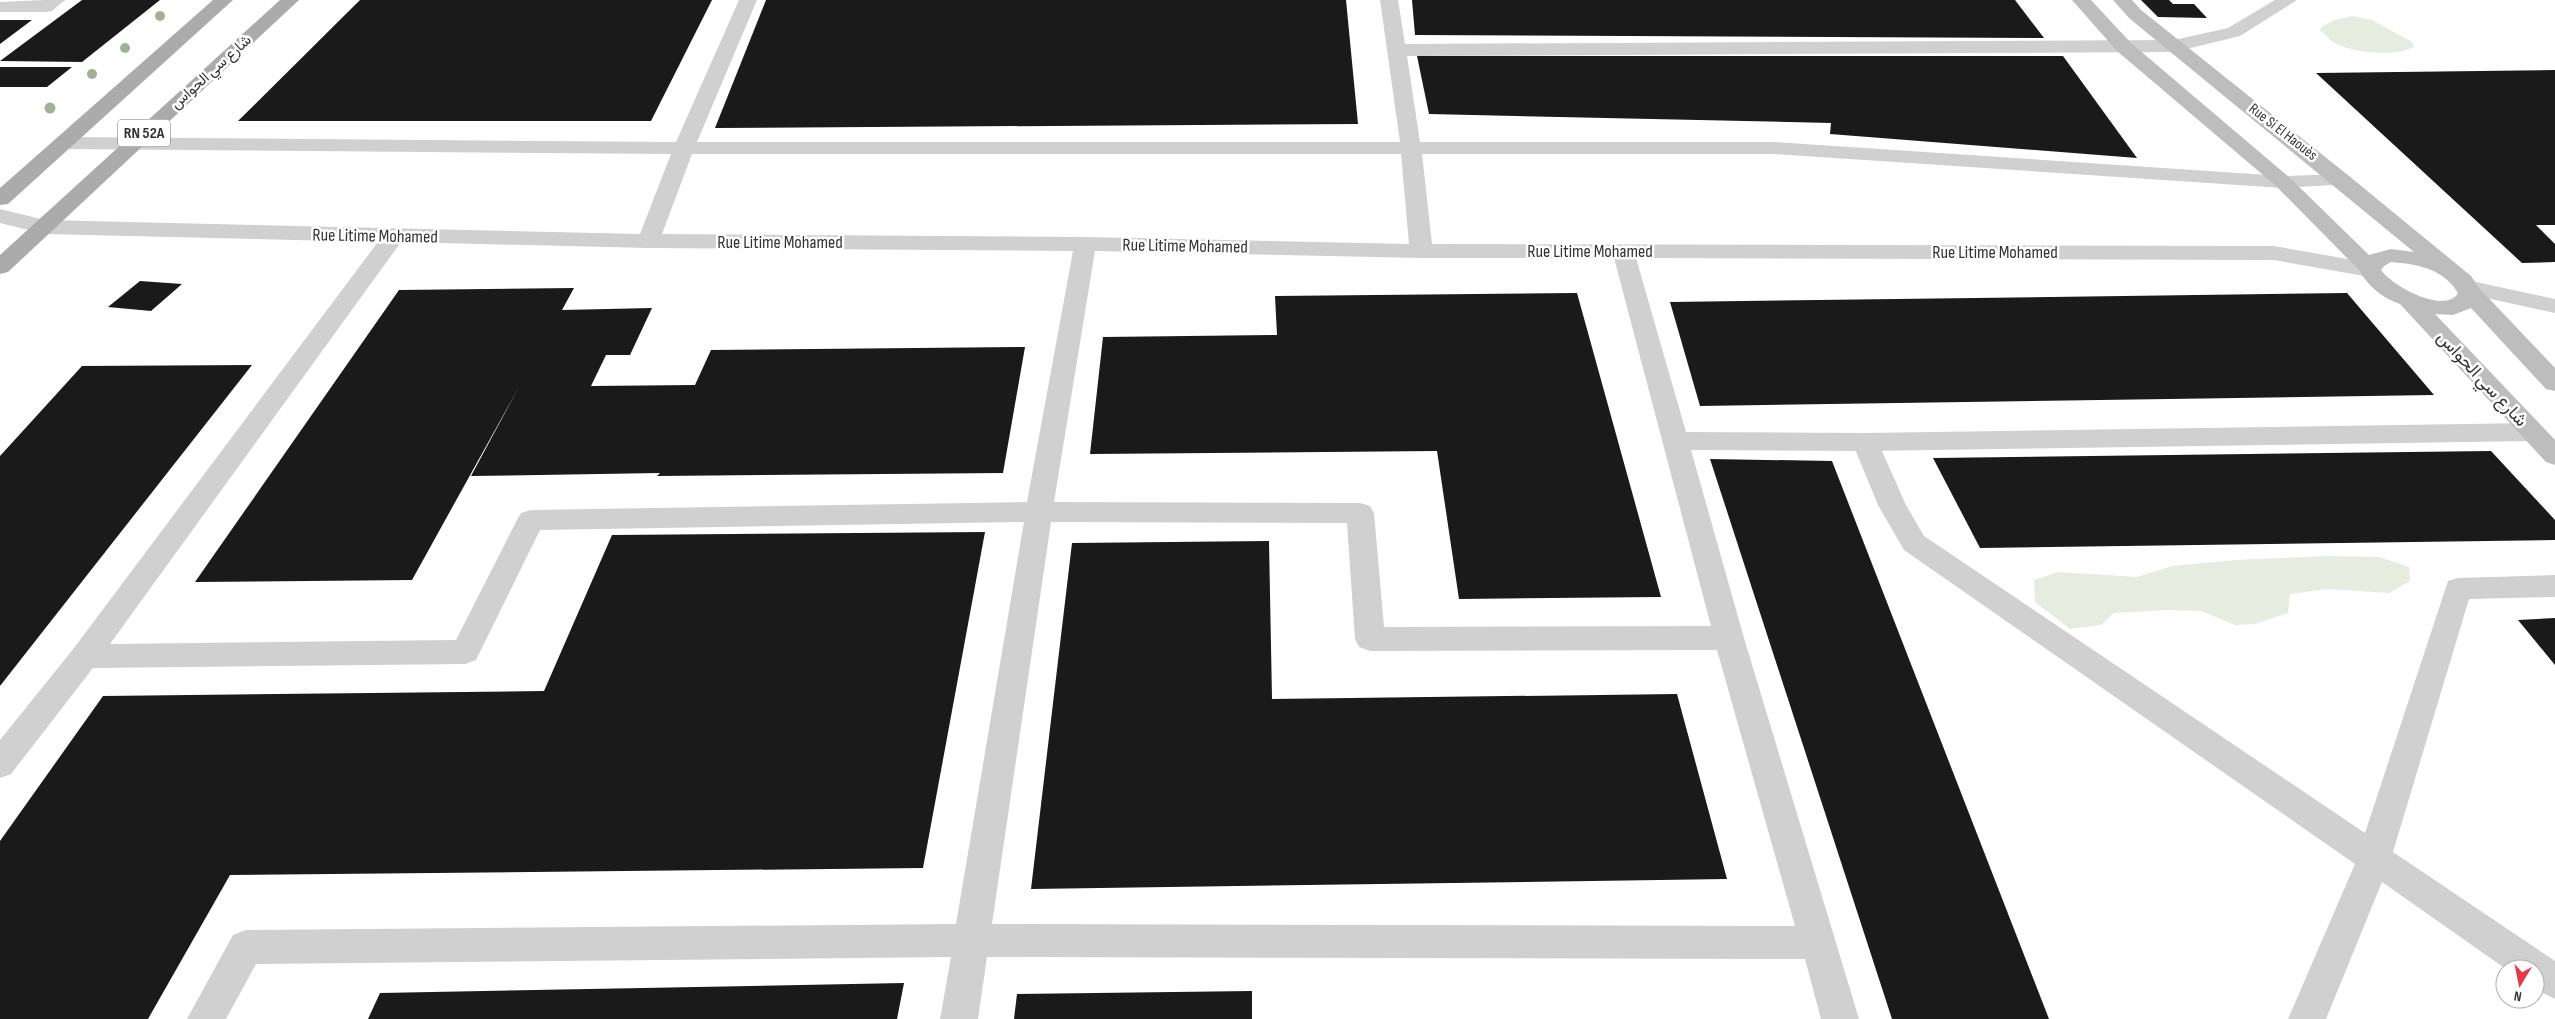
<svg xmlns="http://www.w3.org/2000/svg" width="2555" height="1019" font-family="'Sofia Sans Condensed',Vazirmatn,sans-serif">
	<style>
		.green { fill: #e6ecdf }
		.building { fill: #1a1a1a }
		.lines { fill: none; stroke-linecap: round; stroke-linejoin: round }
		.lane { fill: #d0d0d0; fill-rule: evenodd }
		.street { fill: #d0d0d0; fill-rule: evenodd }
		.secondary { fill: #bdbdbd; fill-rule: evenodd }
		.primary { fill: #ababab; fill-rule: evenodd }
		.tree { fill: #a2b095 }
		.labels { text-anchor: middle; dominant-baseline: central; stroke-width: 5; stroke-linejoin: round; paint-order: stroke }
		.far-street-label { font-size: 15px; fill: #333; stroke: #fff }
		.shield { fill: #fff; stroke: #707070; stroke-width: 1 }
		.shield-label { font-size: 16px; font-weight: bold; fill: #333 }
		.street-label { font-size: 18px; fill: #333; stroke: #fff }
	</style>
	<rect width="100%" height="100%" fill="#fff"/>
	<!-- green -->
	<g class="green">
		<path d="M2352,16L2372,20L2412,42L2414,47C2396,57 2352,53 2335,43C2329,40 2326,34 2320,31L2321,27L2335,20Z"/>
		<path d="M2328,556L2379,557L2409,567L2410,581L2389,593L2327,589L2290,594L2288,613L2255,624L2235,625L2201,611L2166,610L2114,613L2101,625L2070,629L2035,602L2034,580L2058,572L2137,577L2172,566L2236,560Z"/>
	</g>
	<!-- building -->
	<g class="building">
		<path d="M82,0H160L82,62L0,61Z"/>
		<path d="M360,0H712L651,121H238Z"/>
		<path d="M766,0H1346L1358,124L715,128Z"/>
		<path d="M1412,0H2015L2044,38L1415,35Z"/>
		<path d="M2141,0H2169L2173,4H2194L2207,18L2158,17Z"/>
		<path d="M0,20H32L0,44Z"/>
		<path d="M1417,56H2063L2137,158L1830,134L1831,123L1429,114Z"/>
		<path d="M0,67H72L47,87H0Z"/>
		<path d="M2555,70V225H2536L2555,244V262L2522,263L2316,73Z"/>
		<path d="M140,281L182,284L151,311L108,307Z"/>
		<path d="M574,288L562,310L652,308L630,355H606L591,386L695,385L711,350L1025,347L1003,473L657,476L660,473L471,476L520,385L412,580L195,582L399,290Z"/>
		<path d="M1577,293L1661,597L1459,599L1437,451L1090,454L1103,337L1277,335L1275,296Z"/>
		<path d="M2347,293L2434,395L1700,406L1670,302Z"/>
		<path d="M252,365L0,686V456L82,366Z"/>
		<path d="M2491,451L2555,520V540L1980,548L1933,458Z"/>
		<path d="M1710,459L1832,461L2049,1019H1892Z"/>
		<path d="M985,532L923,868L230,875L148,1019H0V841L103,696L544,691L612,535Z"/>
		<path d="M1269,541L1272,699L1677,694L1727,879L1031,889L1072,543Z"/>
		<path d="M2555,618V665L2518,620Z"/>
		<path d="M904,983L897,1019H368L380,993Z"/>
		<path d="M1252,991V1019H1014L1017,994Z"/>
	</g>
	<g class="lines">
		<!-- lane -->
		<path class="lane" d="M1865,433L1874,436L1878,442L1906,505L1924,536L2365,833L2448,581L2458,578L2555,575V597L2469,599L2393,852L2555,961V999L2535,989V969H2506L2382,882L2326,1019H2288L2355,864L1904,550L1878,505L1852,442L1856,436Z"/>
		<!-- street -->
		<g class="street">
			<path d="M44,0H65L52,11L46,12H0V2Z"/>
			<path d="M739,0H757L697,142H1400L1380,0H1398L1405,44L2174,40L2228,28L2275,0H2297L2240,36L2174,52L1407,56L1420,142H1774L2283,176L2342,174L2349,176L2353,180L2349,184L2283,188L1774,154H1422L1432,244L2274,246L2370,263L2378,265L2381,270L2378,275L2370,277L2274,260L1636,258L1686,432L1865,433L2532,423L2541,426L2545,432L2541,438L2532,441L1865,451L1691,450L1744,638L1859,1019H1821L1805,959L987,957L978,1019H940L951,957L256,964L226,1019H187L233,935L246,930L956,924L1024,522L540,530L476,660L465,664L93,668L11,774L0,778V740L74,648L378,242L45,234L0,223V209L45,220L640,234L671,154L63,149L56,147L53,143L56,139L63,137L676,142ZM692,154H1401L1409,244L1085,237L662,234ZM401,242L648,248L1073,251L1027,502L531,510L521,513L517,520L456,640L110,644ZM1095,251L1421,258H1614L1711,626L1384,627L1374,513L1370,506L1360,503L1054,502ZM1051,522L1347,523L1355,639L1359,647L1370,651L1717,650L1795,926L992,924Z"/>
			<path d="M2467,280L2555,299V313L2459,292L2455,287L2459,282Z"/>
		</g>
		<!-- secondary -->
		<path class="secondary" d="M2072,0H2091L2131,43L2290,178L2369,255L2391,249L2414,252L2129,18L2113,0H2132L2141,10L2349,176L2471,276L2480,289L2555,368V391L2546,389L2471,308L2453,315L2435,314L2555,440V465L2546,462L2400,304C2382,298 2368,286 2359,270L2276,186L2117,51ZM2391,262C2417,264 2444,269 2458,293C2445,315 2392,286 2381,270L2384,266Z"/>
		<!-- primary -->
		<g class="primary">
			<path d="M213,0H233L8,204L0,205V188Z"/>
			<path d="M280,0H299L8,272L0,274V255Z"/>
		</g>
	</g>
	<!-- trees -->
	<g class="tree">
		<circle cx="160" cy="16" r="5"/>
		<circle cx="125" cy="48" r="5"/>
		<circle cx="92" cy="74" r="5"/>
		<circle cx="50" cy="108" r="5.5"/>
	</g>
	<g class="labels">
		<!-- far-street labels -->
		<g class="far-street-label">
			<text transform="translate(211 72) rotate(-42)">شارع سي الحواس</text>
			<text transform="translate(2283 132) rotate(38)">Rue Si El Haouès</text>
		</g>
		<!-- shield labels -->
		<rect class="shield" x="118" y="119.5" width="52" height="27" rx="4"/>
		<g class="shield-label">
			<text x="144" y="133">RN 52A</text>
		</g>
		<!-- street labels -->
		<g class="street-label">
			<text transform="translate(375 236) rotate(1)">Rue Litime Mohamed</text>
			<text x="780" y="242">Rue Litime Mohamed</text>
			<text transform="translate(1185 246) rotate(1)">Rue Litime Mohamed</text>
			<text x="1590" y="251">Rue Litime Mohamed</text>
			<text x="1995" y="252">Rue Litime Mohamed</text>
			<text transform="translate(2482 379) rotate(47)">شارع سي الحواس</text>
		</g>
	</g>
	<!-- north arrow -->
	<g transform="translate(2520 984) rotate(190)"><circle r="24" fill="#ffffff" stroke="#adadad"/>
	<path d="M0-4L9 19L0 12L-9 19Z" fill="#e63946"/>
	<text y="-8" font-size="14" font-weight="bold" text-anchor="middle" fill="#333333">N</text>
	</g>
</svg>
